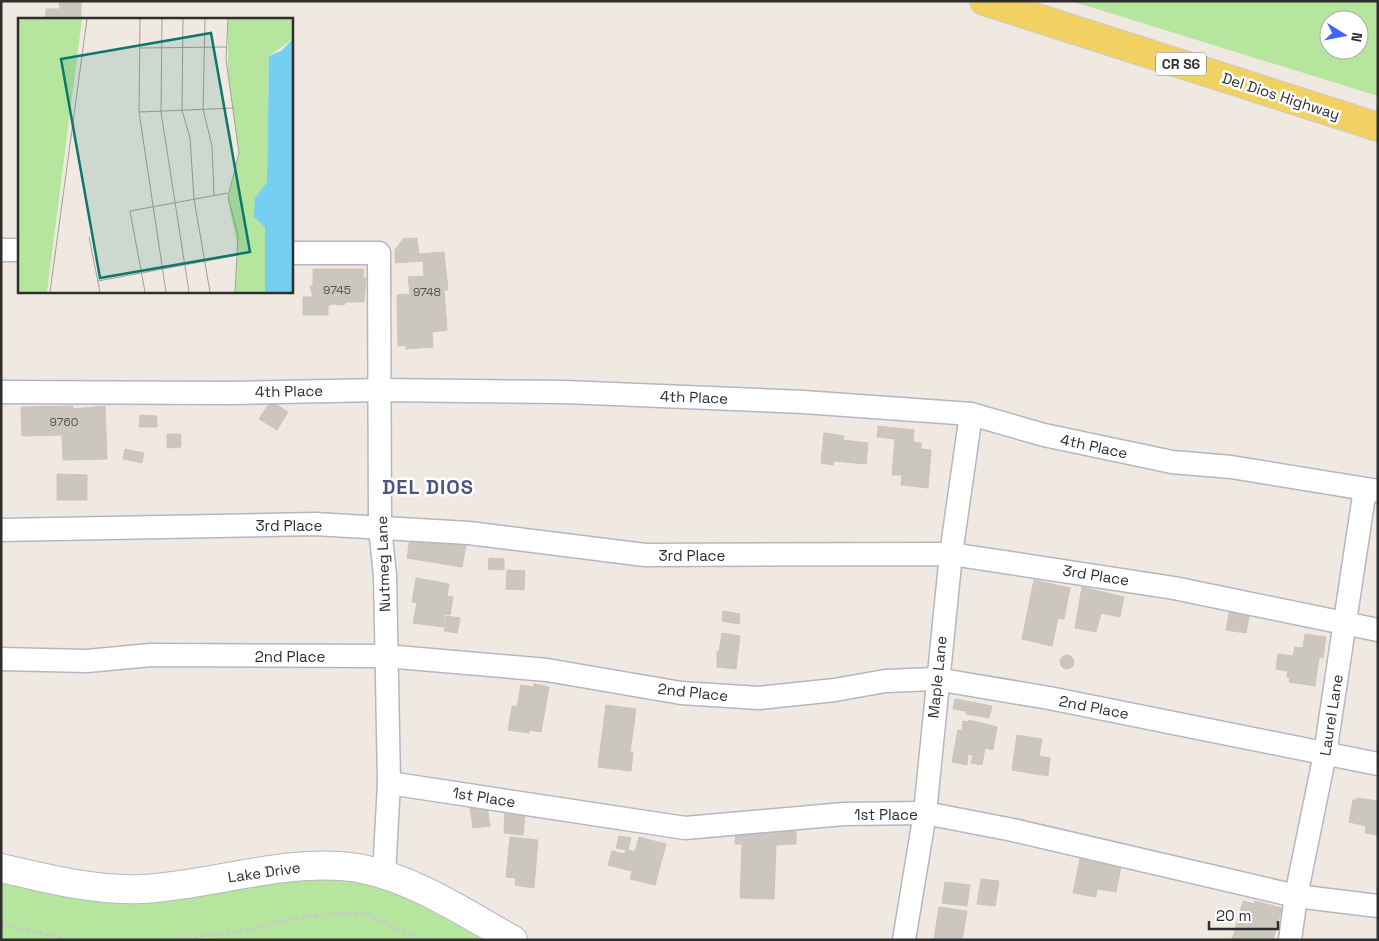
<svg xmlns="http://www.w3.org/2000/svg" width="1379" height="941" font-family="'Space Grotesk',sans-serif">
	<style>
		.green { fill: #b6e59e; fill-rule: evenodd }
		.building { fill: #cbc7bf; stroke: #cbc5ba }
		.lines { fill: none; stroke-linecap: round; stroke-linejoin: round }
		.street-casing { stroke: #b4b7c1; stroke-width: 25 }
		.secondary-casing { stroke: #b4b7c1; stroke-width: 30 }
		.primary-casing { stroke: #c9c9c9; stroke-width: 30 }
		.path { stroke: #c9c9c9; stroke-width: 3; stroke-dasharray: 4 2.5; stroke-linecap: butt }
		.street { stroke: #fff; stroke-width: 22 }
		.secondary { stroke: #fff; stroke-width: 28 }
		.primary { stroke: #f2d163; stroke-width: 28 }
		.labels { text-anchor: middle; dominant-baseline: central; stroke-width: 5; stroke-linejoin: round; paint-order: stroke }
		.number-label { font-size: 12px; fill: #555452 }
		.shield { fill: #fff; stroke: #6d6d6d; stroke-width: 1 }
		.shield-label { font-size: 14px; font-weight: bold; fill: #2e2e2e }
		.street-label { font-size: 15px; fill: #2e2e2e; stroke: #fff }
		.district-label { font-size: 20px; font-weight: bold; letter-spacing: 1px; fill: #4d5680; stroke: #fff }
		.inset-road { fill: none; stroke: #a29e99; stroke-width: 1 }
		.view { fill: #0f766e; fill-opacity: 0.15; stroke: #0f766e; stroke-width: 2.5 }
		.inset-edge { fill: none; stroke: #2e2e2e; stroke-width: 2.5 }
	</style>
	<rect width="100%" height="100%" fill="#efe9e1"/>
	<!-- green -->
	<g class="green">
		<path d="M1071,1H1378V96ZM1329,20H1359V50H1329Z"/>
		<path d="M334,866L513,940H1V868L75,884Z"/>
	</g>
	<!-- building -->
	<g class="building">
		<path d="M59,2H81V19H46V9H60Z"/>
		<path d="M417,238L419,254L444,252L448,290H444L447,330L432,332L433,347L406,349V345L398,346L397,295L410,294L408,277L424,276L423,261L395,263V250L403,239Z"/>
		<path d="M313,269H364L363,278H366L364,302H346L344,305L332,304L328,306V315H303V297H313L310,286H313Z"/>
		<path d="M271,401L288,412L277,430L259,419Z"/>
		<path d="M73,406L72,409L105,406L107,459L63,460L62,435L22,436L21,407Z"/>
		<path d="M140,415L157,416V427H139Z"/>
		<path d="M878,426L914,430L913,442L921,443V449L931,450L928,488L901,485L902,475H892L895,439L877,437Z"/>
		<path d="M824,433L844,436L843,440L868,443L866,464L834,461L833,465L821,463Z"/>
		<path d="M167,434H181V447L167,448Z"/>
		<path d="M125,449L144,453L142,463L123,459Z"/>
		<path d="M57,474L87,475V500H57Z"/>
		<path d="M410,538L466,544L462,567L407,558Z"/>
		<path d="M489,558L504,559V570L488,569Z"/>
		<path d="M507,570L525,571L524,590L506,589Z"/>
		<path d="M416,578L449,584L447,596L453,597L450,615L445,614L443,627L413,623L417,603L412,602Z"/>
		<path d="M1034,580L1070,588L1064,619L1058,618L1052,646L1022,639Z"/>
		<path d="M1082,587L1124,597L1120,617L1101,613L1096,632L1075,628Z"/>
		<path d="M1230,608L1250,612L1246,633L1226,630Z"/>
		<path d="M723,611L740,614L739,624L722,621Z"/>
		<path d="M446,616L460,618L457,633L444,631Z"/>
		<path d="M722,633L740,636L736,669L717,667V651L719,652Z"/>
		<path d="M1305,634L1326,637L1323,658L1319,657L1315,686L1289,682L1290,678L1287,677L1288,671L1276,669L1278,654L1293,656L1295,647L1303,648Z"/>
		<circle cx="1067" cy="662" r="7"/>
		<path d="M534,684L549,687L541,732L529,730V733L508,730L512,706L517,707L521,685L534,687Z"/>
		<path d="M955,699L992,706L989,718L966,714V709L965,711L953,709Z"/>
		<path d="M606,705L636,709L630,752H633L631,771L598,767Z"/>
		<path d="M969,720L997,727L993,750L985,748L982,765L971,763L973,755L968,754L967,765L952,762L958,730L962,731L963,721L968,722Z"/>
		<path d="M1017,735L1042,739L1039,756L1050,758L1048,776L1012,770Z"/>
		<path d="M1357,798L1378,801V835L1365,833L1366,826L1349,822L1353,800H1357Z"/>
		<path d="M487,806L490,826L473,828L470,808Z"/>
		<path d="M505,812L525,813L523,835L504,833Z"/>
		<path d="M796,825V844L776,845L774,899L740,898L742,844H735L736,829Z"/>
		<path d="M619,836L631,838L628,850L635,852L639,837L666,844L655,885L630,879L632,871L608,865L612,851L625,854L626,850L616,848Z"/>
		<path d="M510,837L538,840L534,888L515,885L516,878L506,877Z"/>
		<path d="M1080,859L1121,867L1116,892L1097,889L1096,897L1073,893Z"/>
		<path d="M981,879L999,881L995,906L977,904Z"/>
		<path d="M945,882L970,885L967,906L942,903Z"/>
		<path d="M1243,901L1254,904L1255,901L1282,908L1273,940H1232Z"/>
		<path d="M939,907L967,911L962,940H934Z"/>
	</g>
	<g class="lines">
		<!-- street casing -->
		<g class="street-casing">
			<g id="street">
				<path d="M1,250H19"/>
				<path d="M291,253H379L380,528L385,575L389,783L384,875"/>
				<path d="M1,392L230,393L381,390L565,392L803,402L971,414L1044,435L1172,462L1231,467L1378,491"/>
				<path d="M1,530L315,524L469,533L645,555L951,554L1174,588L1378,630"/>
				<path d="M1,659L87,661L151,655L385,656L547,670L681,693L759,698L835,690L885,681L936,679L1049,698L1378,764"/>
				<path d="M389,783L685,828L844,814L925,813L1013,830L1296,896L1378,906"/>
				<path d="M904,940L925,813L951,554L971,414"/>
				<path d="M1290,940L1296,896L1325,754L1365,489"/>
			</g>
		</g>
		<!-- secondary casing -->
		<g class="secondary-casing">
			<path id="secondary" d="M1,868C48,879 95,891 143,889C214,885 288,857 358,868C413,878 465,913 513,940"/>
		</g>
		<!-- primary casing -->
		<g class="primary-casing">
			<path id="primary" d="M984,1L1378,127"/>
		</g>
		<!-- path -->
		<g class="path">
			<path d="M1,924L70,940"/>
			<path d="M161,940L245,931L295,918L333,914H366L421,940"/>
		</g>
		<!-- street -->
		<use href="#street" class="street"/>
		<!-- secondary -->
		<use href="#secondary" class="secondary"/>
		<!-- primary -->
		<use href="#primary" class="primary"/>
	</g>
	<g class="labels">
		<!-- number labels -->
		<g class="number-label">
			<text x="337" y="290">9745</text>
			<text x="427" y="292">9748</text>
			<text x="64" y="422">9760</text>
		</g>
		<!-- shield labels -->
		<rect class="shield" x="1156" y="52.5" width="50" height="23" rx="4"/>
		<g class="shield-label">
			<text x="1181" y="64">CR S6</text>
		</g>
		<!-- street labels -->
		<g class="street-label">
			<text transform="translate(1281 96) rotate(18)">Del Dios Highway</text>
			<text transform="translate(289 391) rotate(-1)">4th Place</text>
			<text transform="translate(694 397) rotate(2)">4th Place</text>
			<text transform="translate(1094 446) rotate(12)">4th Place</text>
			<text x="289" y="525">3rd Place</text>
			<text x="692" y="555">3rd Place</text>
			<text transform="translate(383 564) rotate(-92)">Nutmeg Lane</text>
			<text transform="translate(1096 575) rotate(9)">3rd Place</text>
			<text x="290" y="656">2nd Place</text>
			<text transform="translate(937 677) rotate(-84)">Maple Lane</text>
			<text transform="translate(693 692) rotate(6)">2nd Place</text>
			<text transform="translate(1094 707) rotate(11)">2nd Place</text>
			<text transform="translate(1331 715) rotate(-81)">Laurel Lane</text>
			<text transform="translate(484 797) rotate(9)">1st Place</text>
			<text x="886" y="814">1st Place</text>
			<text transform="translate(264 872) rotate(-8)">Lake Drive</text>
		</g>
		<!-- district labels -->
		<g class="district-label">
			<text x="428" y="487">DEL DIOS</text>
		</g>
	</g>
	<!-- overview -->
	<g transform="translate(18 18)">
		<rect width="275" height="275" fill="#efe9e1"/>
		<path d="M0,1H64L29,274H0ZM210,1H275V21L251,38L249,164L237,180L247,209V274H217L220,230L210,183L221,135L210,53Z" fill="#b6e59e"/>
		<path d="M275,21V274H247V209L236,199L237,180L249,164L251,38L263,33Z" fill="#75cff0"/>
		<path class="inset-road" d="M122,1L121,94L148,274M144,1L143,94L171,274M165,1L164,92L172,120L176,181L192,274M187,1L185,91L194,128L196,177M210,1L208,41L221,135L210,179L220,218L217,274M122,30L208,29M121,94L216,90M71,219L82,274M80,263L220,237M32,274L69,1M127,274L112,193L210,175"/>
		<path class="view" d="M193,15L232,234L82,260L43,41Z"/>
		<rect width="275" height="275" class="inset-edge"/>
	</g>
	<!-- border -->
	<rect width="1379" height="941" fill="none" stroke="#2e2e2e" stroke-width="5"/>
	<!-- north arrow -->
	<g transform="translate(1344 35) rotate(100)"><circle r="24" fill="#ffffff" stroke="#ababab"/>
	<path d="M0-4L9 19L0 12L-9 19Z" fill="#4264fb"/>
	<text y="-8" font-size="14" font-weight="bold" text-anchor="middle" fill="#2e2e2e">N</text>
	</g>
	<!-- scale -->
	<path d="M1209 921v8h69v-8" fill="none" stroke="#2e2e2e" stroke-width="2.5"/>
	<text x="1216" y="921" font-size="15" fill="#2e2e2e" stroke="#ffffff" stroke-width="4" paint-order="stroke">20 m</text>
</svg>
